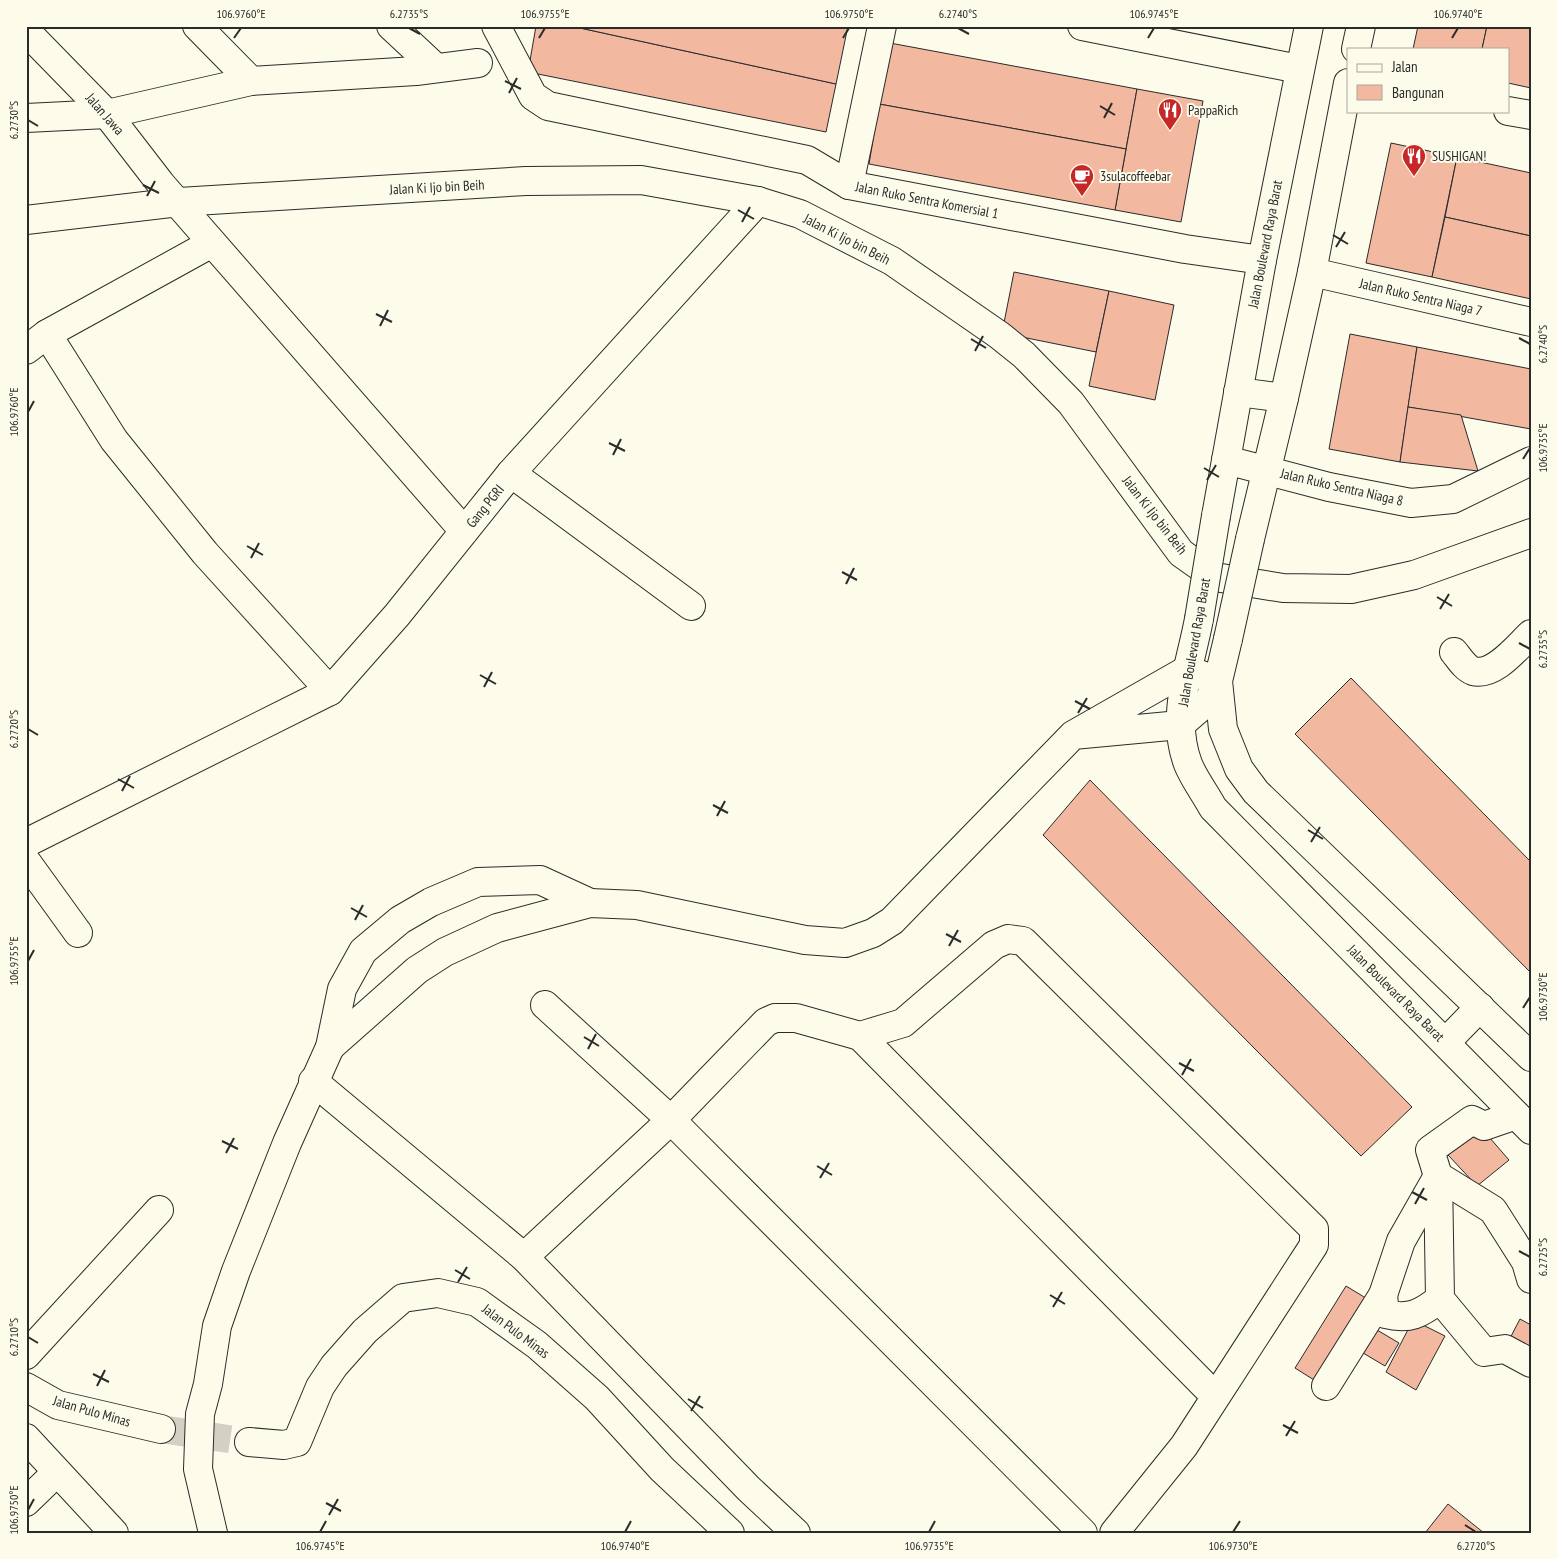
<svg xmlns="http://www.w3.org/2000/svg" width="1557" height="1559" font-family="'PT Sans Narrow',sans-serif">
	<style>
		.building { fill: #f2b8a0; stroke: #2b2b2b }
		.lines { fill: none; stroke-linecap: round; stroke-linejoin: round }
		.minor-tunnel { stroke: #d3d1c4; stroke-width: 28; stroke-dasharray: 28 14; stroke-linecap: butt }
		.minor-casing { stroke: #2b2b2b; stroke-width: 30 }
		.major-casing { stroke: #2b2b2b; stroke-width: 30 }
		.minor { stroke: #fdfbea; stroke-width: 28 }
		.major { stroke: #fdfbea; stroke-width: 28 }
		.major-bridge-casing { stroke: #2b2b2b; stroke-width: 30; stroke-linecap: butt }
		.major-bridge { stroke: #fdfbea; stroke-width: 28 }
		.ticks { fill: none; stroke: #2b2b2b; stroke-width: 2 }
		.labels { text-anchor: middle; dominant-baseline: central; stroke-width: 4; stroke-linejoin: round; paint-order: stroke }
		.poi-label { font-size: 14px; fill: #2b2b2b; stroke: #fdfbea; text-anchor: start }
		.street-label { font-size: 14px; fill: #2b2b2b; stroke: #fdfbea }
		.neatline { fill: none; stroke: #2b2b2b; stroke-width: 2 }
		.ticks-label { font-size: 12px; text-anchor: middle; fill: #2b2b2b }
	</style>
	<rect width="100%" height="100%" fill="#fdfbea"/>
	<!-- building -->
	<g class="building">
		<path d="M536,26H571L836,84L826,132L528,72Z"/>
		<path d="M571,26H848L836,84Z"/>
		<path d="M1418,26H1487L1482,49H1413Z"/>
		<path d="M1487,26H1531V88L1508,83V49H1482Z"/>
		<path d="M890,43L1137,89L1126,149L879,104Z"/>
		<path d="M1137,89L1203,101L1181,222L1115,210Z"/>
		<path d="M879,104L1126,149L1115,210L869,164Z"/>
		<path d="M1391,143L1457,157L1432,277L1366,263Z"/>
		<path d="M1457,157L1531,173V236L1445,217Z"/>
		<path d="M1445,217L1531,236V299L1432,277Z"/>
		<path d="M1014,272L1109,291L1096,352L1002,333Z"/>
		<path d="M1109,291L1174,305L1155,400L1089,386Z"/>
		<path d="M1350,334L1417,347L1400,462L1329,449Z"/>
		<path d="M1417,347L1531,369V429L1408,407Z"/>
		<path d="M1408,407L1461,415L1478,471L1400,462Z"/>
		<path d="M1351,678L1531,862V973L1295,734Z"/>
		<path d="M1090,780L1412,1107L1361,1156L1043,835Z"/>
		<path d="M1483,1130L1509,1160L1477,1186L1448,1155Z"/>
		<path d="M1346,1286L1374,1303L1322,1385L1295,1368Z"/>
		<path d="M1520,1319L1531,1325V1356L1508,1342Z"/>
		<path d="M1413,1320L1445,1336L1416,1390L1386,1372Z"/>
		<path d="M1367,1324L1399,1343L1385,1366L1353,1347Z"/>
		<path d="M1448,1504L1484,1533H1425Z"/>
	</g>
	<g class="lines">
		<!-- minor-tunnel -->
		<path class="minor-tunnel" d="M161,1429L249,1442"/>
		<!-- minor casing -->
		<g class="minor-casing">
			<g id="minor">
				<path d="M197,26L251,81"/>
				<path d="M391,26L436,68"/>
				<path d="M496,26L533,96L548,106L807,160L849,185L1185,249L1262,260"/>
				<path d="M1082,26L1299,69"/>
				<path d="M26,31L107,114L161,184L464,531"/>
				<path d="M1508,111L1531,115"/>
				<path d="M26,118L107,114L251,81L416,71L478,63"/>
				<path d="M849,185L882,26"/>
				<path d="M26,220L179,202L526,181L641,180L758,201L800,214L892,261L999,335L1024,355L1071,403L1181,553L1215,577L1283,588L1351,589L1414,575L1531,533"/>
				<path d="M1312,272L1531,322"/>
				<path d="M47,334L114,440L205,553L330,691"/>
				<path d="M26,350L47,334L212,243"/>
				<path d="M1226,460L1329,487L1411,503L1453,499L1531,461"/>
				<path d="M511,473L691,606"/>
				<path d="M1454,652C1459,658 1465,668 1473,671C1494,677 1517,647 1531,634"/>
				<path d="M26,843L330,691L397,615L511,473L758,201"/>
				<path d="M26,861L78,933"/>
				<path d="M545,1005L671,1120L1083,1533"/>
				<path d="M860,1036L1215,1396"/>
				<path d="M330,1047L417,970L445,952L497,928L590,903L637,905L805,940L845,943L873,933L892,921L1073,735L1187,670L1218,681L1209,700L1180,725L1073,735"/>
				<path d="M313,1081L524,1257L749,1489L796,1533"/>
				<path d="M1516,1115L1484,1126L1472,1120L1430,1150L1438,1176L1440,1299L1484,1352L1505,1349L1531,1363"/>
				<path d="M524,1257L671,1120L766,1022L775,1018H796L860,1036L903,1023L994,945L1008,939L1023,941L1314,1229V1245L1184,1446L1114,1533"/>
				<path d="M1383,1295L1385,1314C1410,1320 1420,1314 1440,1299"/>
				<path d="M26,1355L159,1210"/>
				<path d="M1326,1386L1383,1295L1401,1241L1438,1176L1493,1210L1526,1262L1531,1279"/>
				<path d="M26,1387L58,1405L161,1429"/>
				<path d="M26,1438L114,1533"/>
				<path d="M249,1442L284,1445L297,1442L320,1387L334,1366L365,1331L403,1298L438,1293L477,1302L537,1345L597,1398L662,1469L730,1533"/>
				<path d="M26,1502L57,1472"/>
				<path d="M213,1533L198,1469L200,1414L208,1384L217,1326L236,1271L287,1143L330,1047L342,989L363,951L400,920L431,902L478,882L540,880L590,903"/>
			</g>
		</g>
		<!-- major casing -->
		<g class="major-casing">
			<g id="major">
				<path d="M1356,49L1361,26"/>
				<path d="M1238,392L1284,398"/>
				<path d="M1216,516L1262,260L1309,26"/>
				<path d="M1250,539L1284,398L1312,272L1348,83"/>
				<path d="M1199,619C1190,667 1170,716 1188,764C1194,779 1205,793 1213,808L1531,1130"/>
				<path d="M1228,639L1218,681L1223,729L1239,769L1256,792L1531,1057"/>
				<path d="M1446,1042L1480,1007"/>
			</g>
		</g>
		<!-- minor -->
		<use href="#minor" class="minor"/>
		<!-- major -->
		<use href="#major" class="major"/>
		<!-- major-bridge casing -->
		<g class="major-bridge-casing">
			<g id="major-bridge">
				<path d="M1199,619L1216,516"/>
				<path d="M1228,639L1250,539"/>
			</g>
		</g>
		<!-- major-bridge -->
		<use href="#major-bridge" class="major-bridge"/>
	</g>
	<!-- ticks -->
	<path class="ticks" d="M409,28L420,34M958,28L969,34M234,38L241,28M539,38L545,28M843,38L849,28M1148,38L1154,28M1452,38L1458,28M505,81L521,89M509,93L517,78M1100,106L1115,115M1104,118L1112,103M28,120L38,126M143,185L159,193M147,196L155,181M738,210L754,219M742,222L750,207M1333,235L1348,244M1336,247L1345,232M376,314L392,322M380,326L388,310M1519,338L1530,344M971,339L986,348M975,351L983,336M28,412L34,401M609,443L625,451M613,455L621,439M1523,459L1530,448M1204,468L1219,477M1207,480L1216,465M247,546L263,555M251,558L259,543M842,572L857,580M846,584L854,568M1437,597L1452,606M1440,609L1449,594M1519,643L1530,649M480,675L496,684M484,687L492,672M1075,701L1090,709M1078,713L1087,698M28,729L38,735M118,779L134,788M122,791L130,776M713,805L728,813M717,816L725,801M1308,830L1323,839M1311,842L1320,827M351,908L367,917M355,920L363,905M946,934L961,942M949,946L958,930M28,961L34,950M1523,1008L1530,997M584,1037L599,1046M588,1049L596,1034M1179,1063L1194,1071M1182,1075L1191,1059M222,1141L238,1149M226,1153L234,1138M817,1166L832,1175M820,1178L829,1163M1412,1192L1427,1200M1415,1204L1424,1188M1519,1251L1530,1257M455,1270L470,1279M458,1282L467,1267M1050,1295L1065,1304M1053,1307L1062,1292M28,1337L38,1343M93,1374L109,1382M97,1386L105,1370M688,1399L703,1408M691,1411L700,1396M1283,1425L1298,1433M1286,1436L1295,1421M326,1503L341,1511M28,1510L34,1499M329,1515L338,1499M1465,1525L1476,1532M320,1532L326,1521M625,1532L631,1521M929,1532L935,1521M1233,1532L1240,1521"/>
	<!-- icons -->
	<defs>
		<g id="restaurant-pin" transform="scale(1.25)"><path d="M0 17L-7.5 6A9.5 9.5 0 1 1 7.5 6Z" fill="#c62828" stroke="#fdfbea"/><path d="M-5-6h1v4h1v-4h1v4h1v-4h1v5L-1.5 .5V6h-2V.5L-5-1ZM5-6V6H3V1.5H1.5Q1.5-4 5-6Z" fill="#fff"/></g>
		<g id="cafe-pin" transform="scale(1.25)"><path d="M0 17L-7.5 6A9.5 9.5 0 1 1 7.5 6Z" fill="#c62828" stroke="#fdfbea"/><path d="M-5.5-4.5H6V0H3Q3 3.5 0 3.5H-2.5Q-5.5 3.5-5.5 0ZM3-3.2v2h1.7v-2ZM-6 4.5H4V6H-6Z" fill="#fff"/></g>
	</defs>
	<g fill-rule="evenodd">
		<use href="#restaurant-pin" x="1170" y="110"/>
		<use href="#restaurant-pin" x="1414" y="156"/>
		<use href="#cafe-pin" x="1082" y="176"/>
	</g>
	<g class="labels">
		<!-- poi labels -->
		<g class="poi-label">
			<text x="1188" y="110">PappaRich</text>
			<text x="1432" y="156">SUSHIGAN!</text>
			<text x="1100" y="176">3sulacoffeebar</text>
		</g>
		<!-- street labels -->
		<g class="street-label">
			<text transform="translate(105 114) rotate(49)">Jalan Jawa</text>
			<text transform="translate(437 187) rotate(-3)">Jalan Ki Ijo bin Beih</text>
			<text transform="translate(927 200) rotate(11)">Jalan Ruko Sentra Komersial 1</text>
			<text transform="translate(847 239) rotate(27)">Jalan Ki Ijo bin Beih</text>
			<text transform="translate(1265 244) rotate(-79)">Jalan Boulevard Raya Barat</text>
			<text transform="translate(1421 297) rotate(13)">Jalan Ruko Sentra Niaga 7</text>
			<text transform="translate(1342 487) rotate(13)">Jalan Ruko Sentra Niaga 8</text>
			<text transform="translate(485 506) rotate(-51)">Gang PGRI</text>
			<text transform="translate(1155 515) rotate(52)">Jalan Ki Ijo bin Beih</text>
			<text transform="translate(1194 642) rotate(-80)">Jalan Boulevard Raya Barat</text>
			<text transform="translate(1396 993) rotate(45)">Jalan Boulevard Raya Barat</text>
			<text transform="translate(516 1331) rotate(37)">Jalan Pulo Minas</text>
			<text transform="translate(92 1411) rotate(16)">Jalan Pulo Minas</text>
		</g>
	</g>
	<!-- border -->
	<rect width="1557" height="1559" fill="none" stroke="#fdfbea" stroke-width="55"/>
	<!-- legend -->
	<rect x="1347" y="48" width="162" height="65" fill="#fdfbea" stroke="#a9a89e"/>
	<rect x="1357" y="64" width="25" height="8" fill="#fdfbea" stroke="#a9a89e"/>
	<text x="1392" y="72" font-size="15" fill="#2b2b2b">Jalan</text>
	<rect x="1357" y="85" width="25" height="15" fill="#f2b8a0" stroke="#a9a89e"/>
	<text x="1392" y="98" font-size="15" fill="#2b2b2b">Bangunan</text>
	<rect x="28" y="28" width="1502" height="1504" class="neatline"/>
	<g class="ticks-label">
		<text x="241" y="18">106.9760°E</text>
		<text x="409" y="18">6.2735°S</text>
		<text x="545" y="18">106.9755°E</text>
		<text x="849" y="18">106.9750°E</text>
		<text x="958" y="18">6.2740°S</text>
		<text x="1154" y="18">106.9745°E</text>
		<text x="1458" y="18">106.9740°E</text>
		<text transform="translate(14 120) rotate(-90)" y="4">6.2730°S</text>
		<text transform="translate(1543 344) rotate(-90)" y="4">6.2740°S</text>
		<text transform="translate(14 412) rotate(-90)" y="4">106.9760°E</text>
		<text transform="translate(1543 448) rotate(-90)" y="4">106.9735°E</text>
		<text transform="translate(1543 649) rotate(-90)" y="4">6.2735°S</text>
		<text transform="translate(14 729) rotate(-90)" y="4">6.2720°S</text>
		<text transform="translate(14 961) rotate(-90)" y="4">106.9755°E</text>
		<text transform="translate(1543 997) rotate(-90)" y="4">106.9730°E</text>
		<text transform="translate(1543 1257) rotate(-90)" y="4">6.2725°S</text>
		<text transform="translate(14 1337) rotate(-90)" y="4">6.2710°S</text>
		<text transform="translate(14 1510) rotate(-90)" y="4">106.9750°E</text>
		<text x="320" y="1550">106.9745°E</text>
		<text x="625" y="1550">106.9740°E</text>
		<text x="929" y="1550">106.9735°E</text>
		<text x="1233" y="1550">106.9730°E</text>
		<text x="1476" y="1550">6.2720°S</text>
	</g>
</svg>
